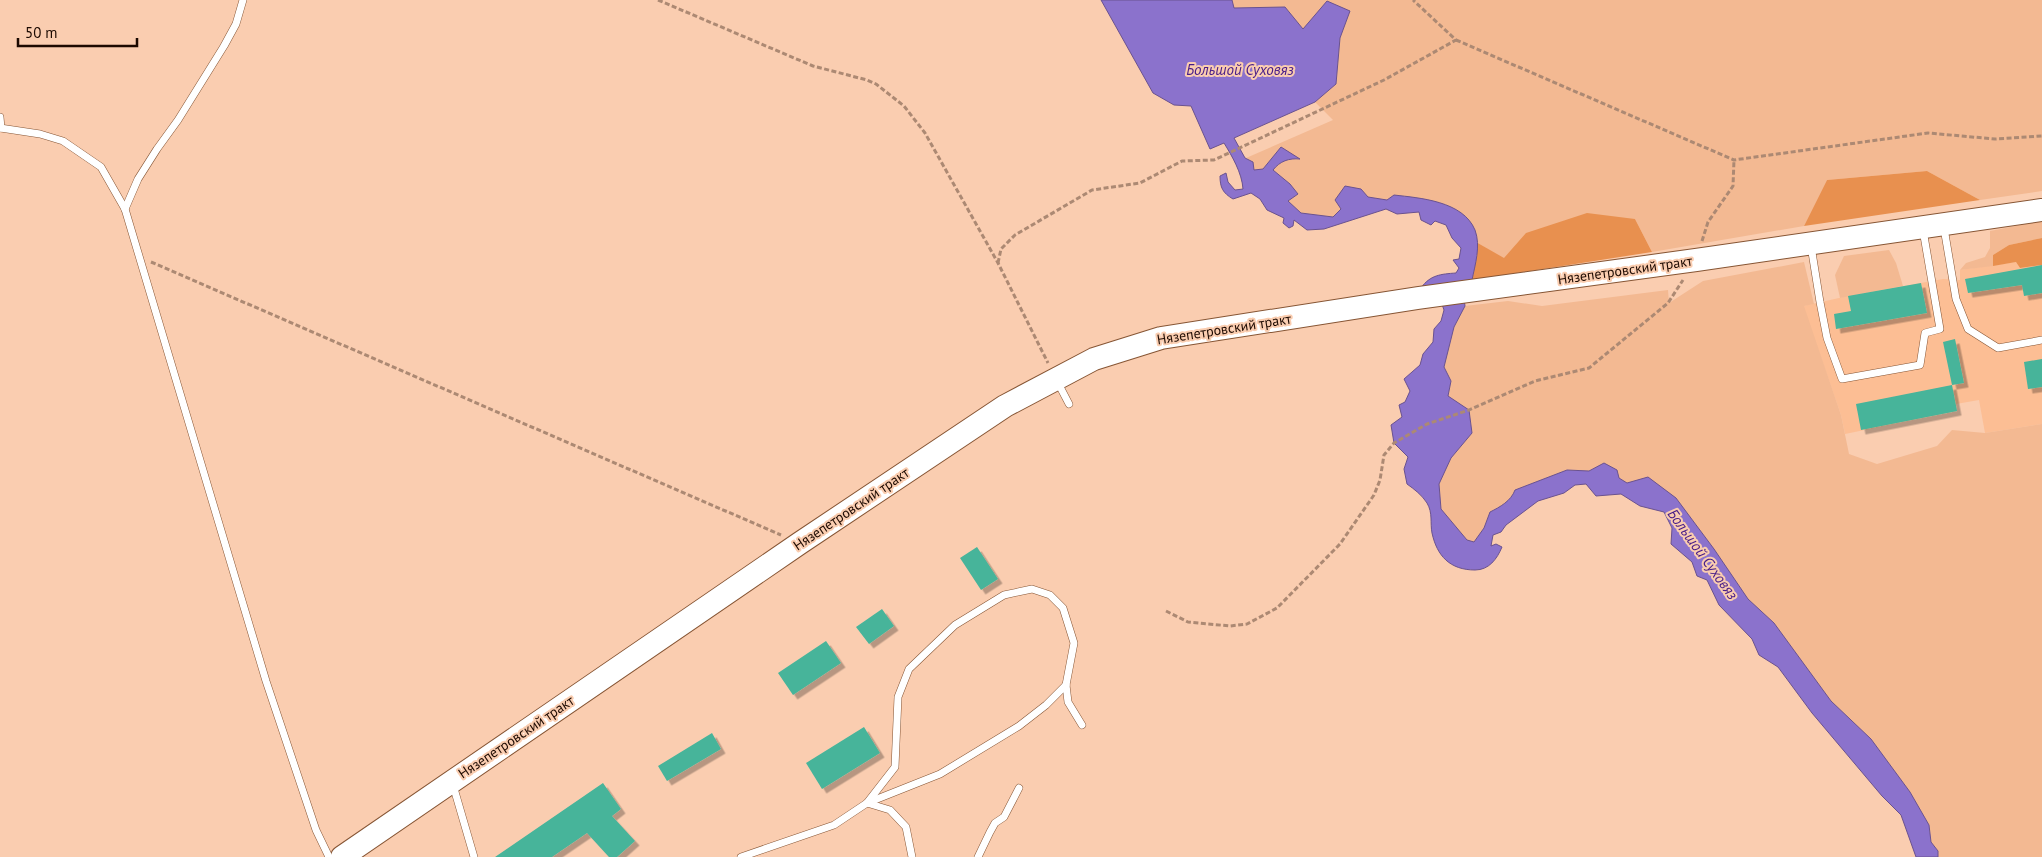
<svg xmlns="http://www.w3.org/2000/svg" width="2042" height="857" font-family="'PT Sans',sans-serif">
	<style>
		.built { fill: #fcbe94 }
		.green { fill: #f3b992 }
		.forest { fill: #e8904f }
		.water { fill: #8b72cc; stroke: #6a528f }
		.building { fill: #46b49a; filter: url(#shadow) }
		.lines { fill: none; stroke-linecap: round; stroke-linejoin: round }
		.lane-casing { stroke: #865534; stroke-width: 8 }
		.primary-casing { stroke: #865534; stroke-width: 24 }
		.path { stroke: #ac8973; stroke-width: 3; stroke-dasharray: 5 2.5; stroke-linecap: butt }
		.lane { stroke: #fff; stroke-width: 7 }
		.primary { stroke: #fff; stroke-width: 22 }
		.labels { text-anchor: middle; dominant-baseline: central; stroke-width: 4; stroke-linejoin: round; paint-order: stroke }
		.street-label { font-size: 14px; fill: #1c0900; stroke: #facdb0 }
		.water-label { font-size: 15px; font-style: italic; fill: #471c88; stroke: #facdb0 }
	</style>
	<defs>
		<filter id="shadow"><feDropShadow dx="4.5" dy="4.5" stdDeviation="0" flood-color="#0004"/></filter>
	</defs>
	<rect width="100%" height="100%" fill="#facdb0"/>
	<!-- built -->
	<path class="built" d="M2016,262L2020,268L2042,265V424L1985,433L1979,400L1956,404L1957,411L1845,434L1841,415L1803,306L1848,296L1921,283L1943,279L1960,280V270Z"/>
	<!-- green -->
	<g class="green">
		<path d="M1232,0H2042V191L1980,200L1927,171L1827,180L1804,226L1652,252L1635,219L1527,233L1504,259L1476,242L1475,230L1394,195L1387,200L1367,197L1361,189L1333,217L1301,213L1288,201L1298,194L1290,184L1273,170C1279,162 1288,157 1298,159L1281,147L1263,169L1254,171L1246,158L1333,120L1315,102L1336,84L1340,38L1350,11L1303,29L1285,7L1233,8Z"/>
		<path d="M2042,221V238L2009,245L1993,255V266L1960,270L1966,263L1985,257L1990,248V231Z"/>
		<path d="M1889,250L1896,263L1903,286L1840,298L1835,275L1844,256Z"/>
		<path d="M1804,262L1814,304L1804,306L1841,415L1849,454L1877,464L1937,446L1952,430L1985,433L2042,424V857H1938V851L1931,842L1929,825L1910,792L1871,739L1831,701L1774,623L1748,599L1714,549L1676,498L1627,483L1619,478L1604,463L1589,471L1567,470L1515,490C1511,501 1500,507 1490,512L1484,528L1475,542L1467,540L1441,509L1439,484L1451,458L1472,433L1469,410L1448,396L1451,381L1444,367L1454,327L1465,306L1508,301L1542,306L1668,290L1669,303L1703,281Z"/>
	</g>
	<!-- forest -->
	<g class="forest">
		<path d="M1927,171L1980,200L1804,226L1827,180Z"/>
		<path d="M1587,213L1635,219L1652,252L1472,280L1477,254L1476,242L1504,258L1526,233Z"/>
		<path d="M2042,238V265L2020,268L2016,262L1993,266V255L2009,245Z"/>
	</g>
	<!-- water -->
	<path class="water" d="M1101,0H1232L1234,8L1285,7L1303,29L1327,1L1350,11L1340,38L1336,84L1315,102L1234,138L1245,158L1253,162L1254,170L1263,169L1281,147L1300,159C1289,158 1280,161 1273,170L1290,184L1298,194L1288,201L1301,213L1333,217L1341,209L1335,200L1345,186L1361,189L1368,197L1387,200L1394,195C1420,198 1463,201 1475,230C1481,246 1475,265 1472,280L1462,283L1465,306L1454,327L1444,367L1451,381L1448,396L1469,410L1472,433L1451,458L1439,484L1441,509L1467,540L1474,542L1484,528L1490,512C1500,507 1511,501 1515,490L1567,470L1589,471L1604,463L1617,470L1619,478L1627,483L1648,477L1676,498L1714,549L1748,599L1774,623L1831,701L1871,739L1910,792L1929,825L1931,842L1938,851V857H1916L1901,815L1882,796L1812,713L1778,667L1759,655L1752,639L1719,605L1707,580L1697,576L1692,562L1671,544L1672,528L1664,512L1640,506L1621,494L1596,496L1586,484L1575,485L1564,493L1538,501L1506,525L1501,532L1493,535L1491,546L1496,544L1502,547C1497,559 1489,570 1475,570C1450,570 1437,556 1432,533C1430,523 1433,513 1427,503C1422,495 1414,489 1407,484L1404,469L1408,457L1394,443L1391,425L1402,417L1399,405L1405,402L1410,391L1404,379L1420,365L1423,354L1433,342L1434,329L1441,321L1444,310L1437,290L1421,288C1430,275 1441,274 1456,273L1459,268L1453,260L1459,259L1461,248L1452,238L1446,225L1435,221L1431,225L1421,220L1419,212L1397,214L1386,209L1324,229L1307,230L1294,220L1293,226L1289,228L1283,223L1284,218L1267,210L1260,199L1251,193L1233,199C1223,193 1220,188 1220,176L1226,173L1228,182L1235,190L1243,189C1242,173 1232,156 1224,143L1210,149L1191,106L1174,105L1153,93Z"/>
	<!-- building -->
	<g class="building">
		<path d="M2042,265V293L2024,296L2022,285L1968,293L1965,279Z"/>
		<path d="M1921,283L1927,313L1836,329L1834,314L1851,311L1848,296Z"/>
		<path d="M1955,339L1964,383L1952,385L1943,342Z"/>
		<path d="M2042,359V387L2028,389L2024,362Z"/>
		<path d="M1952,385L1957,411L1861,430L1856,404Z"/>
		<path d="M977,547L998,579L981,590L960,558Z"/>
		<path d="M882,609L894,626L869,644L856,627Z"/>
		<path d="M826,641L841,663L793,695L778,673Z"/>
		<path d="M864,727L880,753L822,789L806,763Z"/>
		<path d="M712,733L721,749L667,781L658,766Z"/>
		<path d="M603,783L621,809L612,816L635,841L617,857H609L587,833L552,857H495Z"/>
	</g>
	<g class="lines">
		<!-- lane casing -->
		<g class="lane-casing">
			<g id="lane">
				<path d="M0,117L1,128"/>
				<path d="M0,128L40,134L63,141L101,167L125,209L266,681L316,830L329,857"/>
				<path d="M125,209L138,179L157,149L178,120L224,46L236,24L243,0"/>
				<path d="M1944,228L1956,299L1968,329L1998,348L2042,340"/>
				<path d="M1811,246L1820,302L1827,338L1842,379L1920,365L1925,333L1940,329L1923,230"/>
				<path d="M1057,381L1069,404"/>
				<path d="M453,785L474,857"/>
				<path d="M741,857L834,825L867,803L940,774L1019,726L1046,705L1066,685"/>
				<path d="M912,857L906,827L890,810L867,803L895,767L898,697L909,669L955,625L1004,595L1032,589L1050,595L1063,608L1074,643L1066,685L1068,702L1082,725"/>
				<path d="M978,857L990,832L995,823L1004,817L1019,788"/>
			</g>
		</g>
		<!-- primary casing -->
		<g class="primary-casing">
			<path id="primary" d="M342,857L800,543L1005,406L1094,359L1161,338L1418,298L1696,260L2042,210"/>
		</g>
		<!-- path -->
		<g class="path">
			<path d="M658,0L813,66L867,80L876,84L904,106L925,133L998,263L1048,363"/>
			<path d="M1456,40L1734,160L1928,133L1995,139L2042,136"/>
			<path d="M1702,241L1708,222L1733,186L1734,160"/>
			<path d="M151,262L781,535"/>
			<path d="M998,263L1001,249L1015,235L1092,190L1140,183L1182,161L1214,160L1384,80L1456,40L1413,0"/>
			<path d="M1166,611L1188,622L1230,626L1247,624L1277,608L1340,544L1374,495L1380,480L1384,455L1394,443L1427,424L1469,410L1535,381L1589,368L1668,303L1683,280"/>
		</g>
		<!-- lane -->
		<use href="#lane" class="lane"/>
		<!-- primary -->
		<use href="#primary" class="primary"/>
	</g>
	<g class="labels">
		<!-- street labels -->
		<g class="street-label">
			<text transform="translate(1625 270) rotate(-8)">Нязепетровский тракт</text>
			<text transform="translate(1224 329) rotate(-9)">Нязепетровский тракт</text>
			<text transform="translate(851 509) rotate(-34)">Нязепетровский тракт</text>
			<text transform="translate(516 737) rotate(-34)">Нязепетровский тракт</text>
		</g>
		<!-- water labels -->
		<g class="water-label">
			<text x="1240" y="69">Большой Суховяз</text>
			<text transform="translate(1703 554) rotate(54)">Большой Суховяз</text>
		</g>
	</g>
	<!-- scale -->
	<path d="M18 38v8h119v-8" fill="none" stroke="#1c0900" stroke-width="2.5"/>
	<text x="25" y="38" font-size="15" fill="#1c0900" stroke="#facdb0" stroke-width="4" paint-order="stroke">50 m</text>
</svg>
